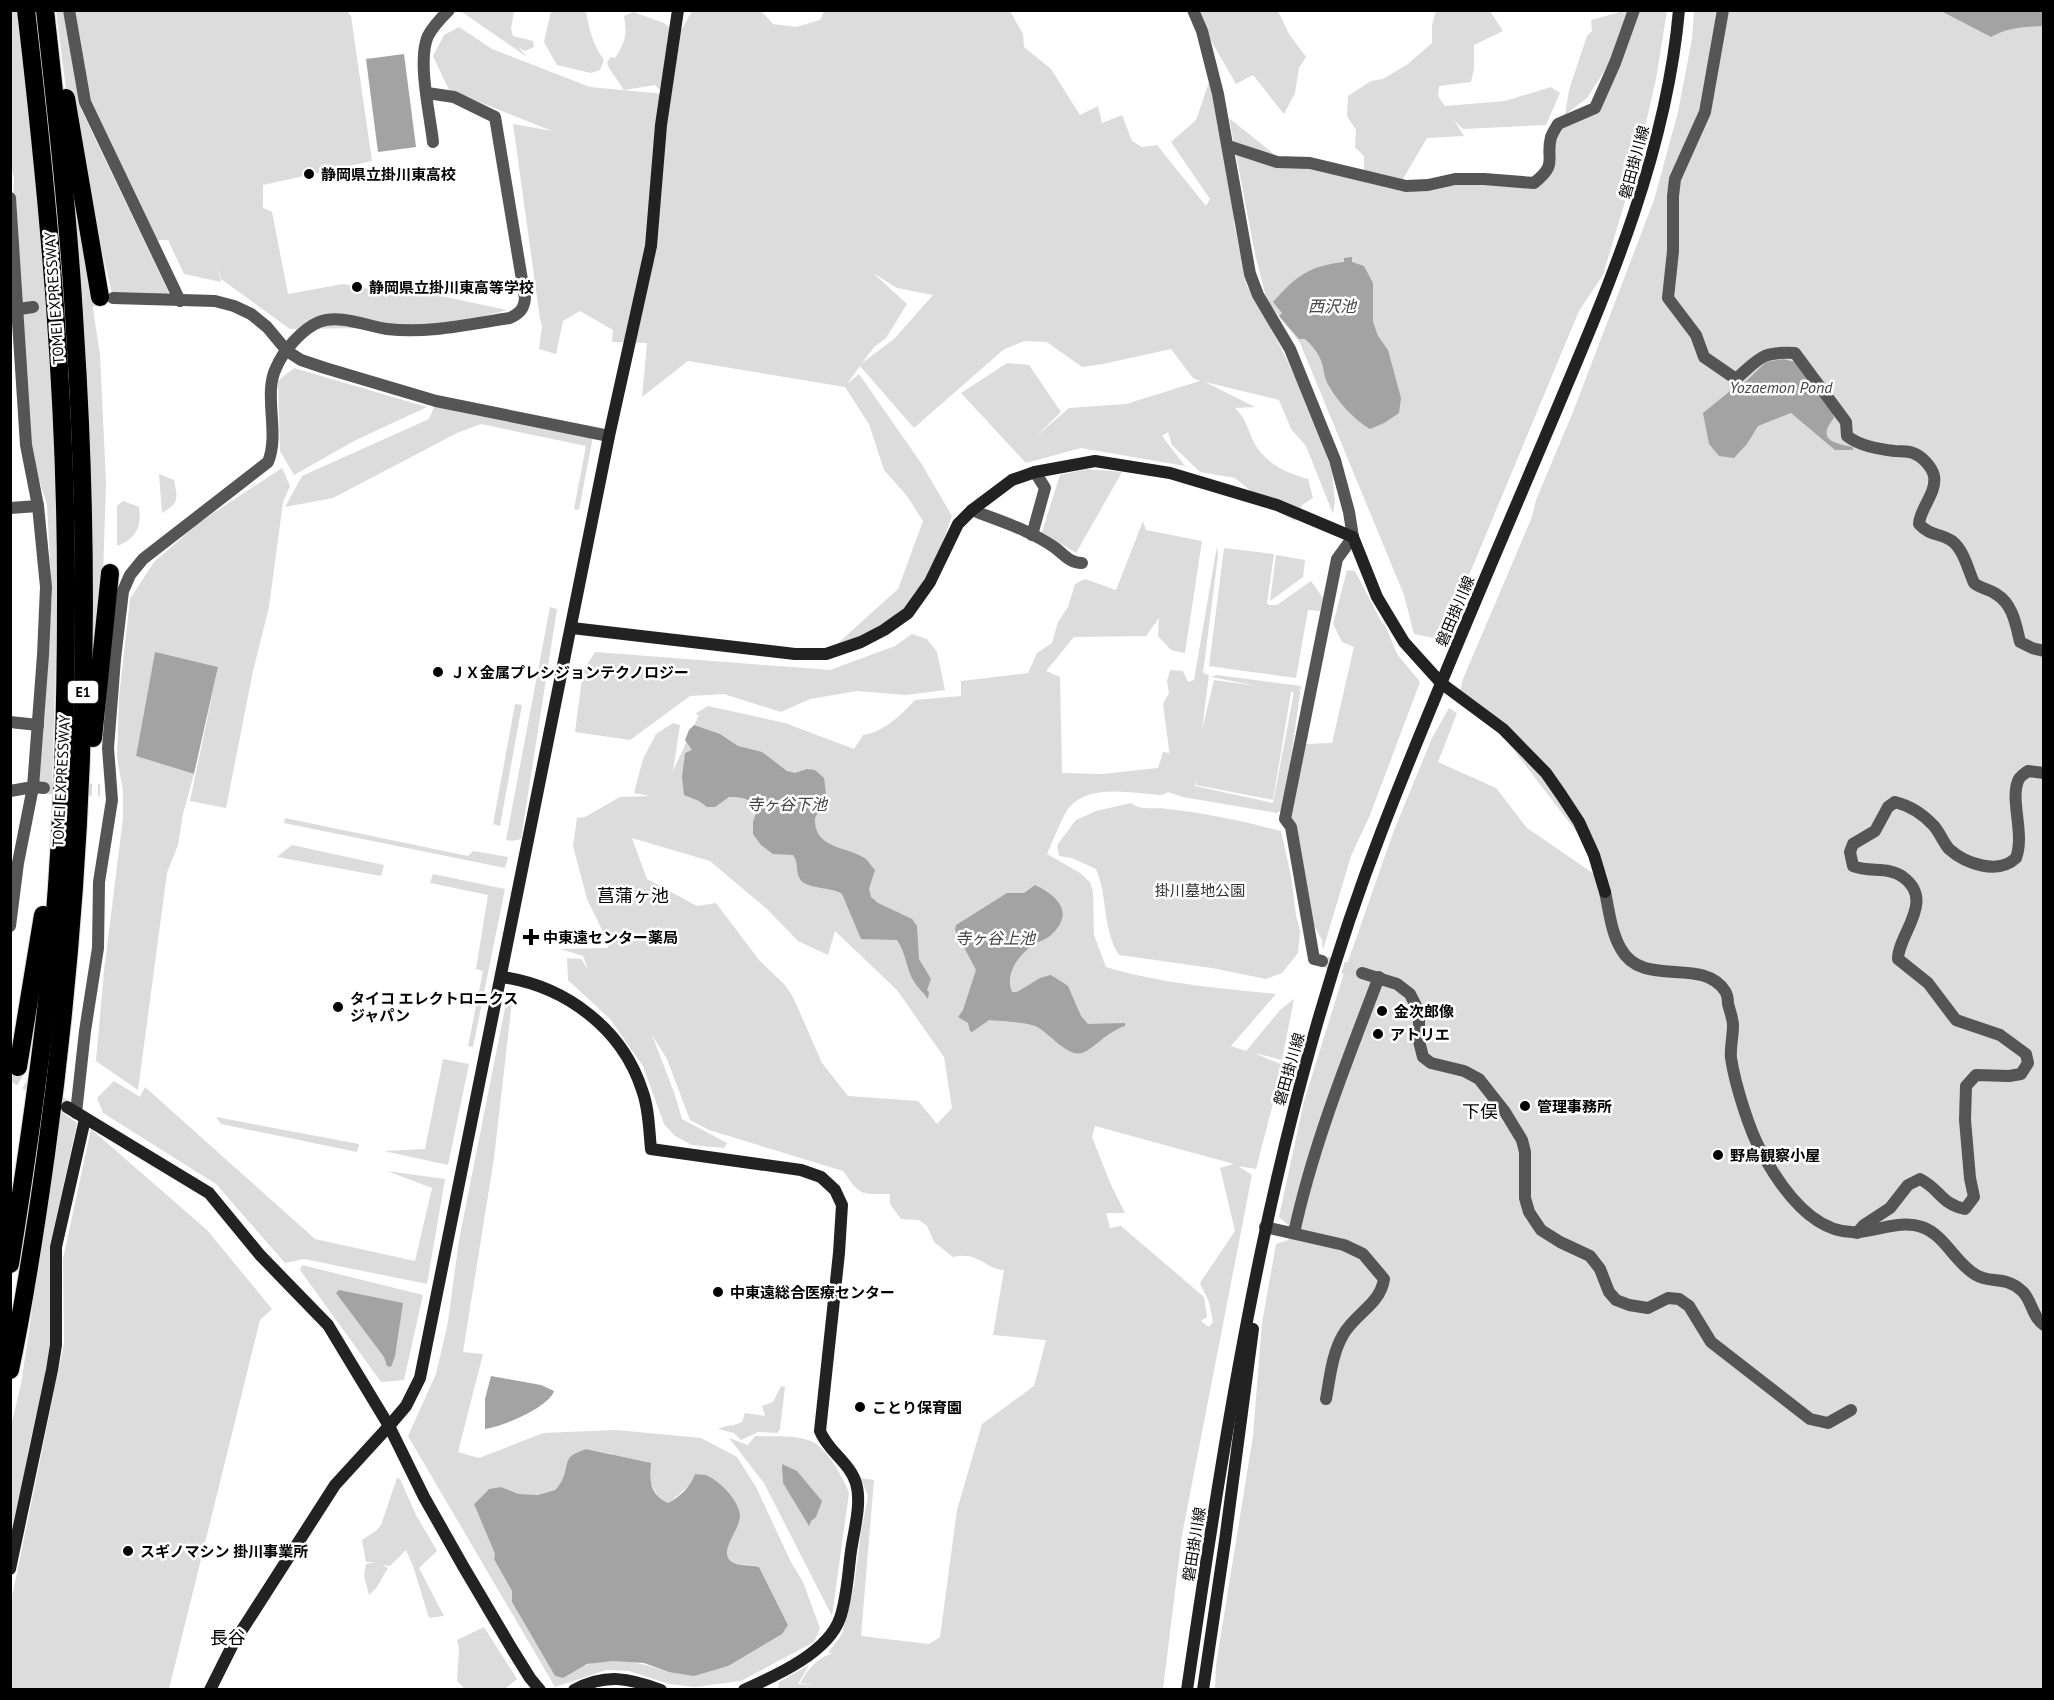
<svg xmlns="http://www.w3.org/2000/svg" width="2054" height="1700" font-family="'PT Sans','Noto Sans JP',sans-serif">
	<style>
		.green { fill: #dcdcdc; fill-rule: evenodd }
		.water { fill: #a3a3a3 }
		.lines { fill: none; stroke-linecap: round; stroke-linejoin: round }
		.street-tunnel { stroke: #d9d9d9; stroke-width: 12; stroke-dasharray: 12 6; stroke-linecap: butt }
		.highway-casing { stroke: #dbdbdb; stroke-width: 20 }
		.street { stroke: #555; stroke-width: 12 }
		.secondary { stroke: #222; stroke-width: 12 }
		.highway { stroke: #000; stroke-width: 18 }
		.poi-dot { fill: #000; stroke: #fff; stroke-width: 2 }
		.labels { text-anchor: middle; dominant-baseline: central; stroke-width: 5; stroke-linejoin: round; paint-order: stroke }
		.shield { fill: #fff; stroke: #4c4c4c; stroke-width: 1.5 }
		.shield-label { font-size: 14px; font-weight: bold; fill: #000 }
		.street-label { font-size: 15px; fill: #000; stroke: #fff }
		.poi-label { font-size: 15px; font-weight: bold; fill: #000; stroke: #fff; text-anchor: start }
		.park-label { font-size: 15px; fill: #333; stroke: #fff }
		.water-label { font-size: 16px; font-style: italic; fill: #444; stroke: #fff }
		.quarter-label { font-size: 18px; fill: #000; stroke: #fff }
	</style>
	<rect width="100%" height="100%" fill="#fff"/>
	<!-- green -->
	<g class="green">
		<path d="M464,10L514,11L511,29L513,36L533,41L534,47L525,51L519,48L527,57L462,12Z"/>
		<path d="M921,10L1010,11L1023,34L1024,47L1051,69L1080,115L1098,106L1102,123L1122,115L1132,141L1142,147L1157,145L1206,206L1210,199L1171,142L1196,120L1209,82L1233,180L1234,224L1247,286L1264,314L1302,390L1315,420L1332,472L1335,501L1333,514L1306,446L1291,429L1279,400L1205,382L1255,407L1235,408C1246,420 1245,421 1251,436C1261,461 1283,472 1308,479L1313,498L1302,505L1295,521L1271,508L1235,478L1200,472L1172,445L1168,432L1162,436L1185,466L1081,448L1026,463L961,393L1007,363L1029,365L1061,412L1034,438L1069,408L1126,404L1200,381L1193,378L1171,349L1103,364L1082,367L1047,342L1024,341L1003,350L914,428L860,366L847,384L859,374L921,463L952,516L927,587L894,623L826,654L898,589L923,521L907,496L884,470L869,424L845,387L688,361L642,397L647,343L612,342L613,330L580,311L563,321L556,354L539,349L542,326L540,319L513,124L552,131L449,90L433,56L444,35L459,27L492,49L590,87L664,94L655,85L624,90L609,68L607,62L611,57L615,58C626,41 627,35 624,16L633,12L664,23L673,30L668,54L692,11H761L773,24L796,27L820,20L824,11ZM873,273L897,288L933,295L894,339L862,363L874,347L886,338L907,304Z"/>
		<path d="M10,11H19L48,310L57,521L58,585L52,784L37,783L52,597L47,505L27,442L13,203L14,178L10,163Z"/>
		<path d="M56,11H69L81,109L170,295L113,298L68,105Z"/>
		<path d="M70,11H347L351,16L372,161L263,185V207H261L272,212L288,294L343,284L382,291L427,293L507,310L447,327L290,329L221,279L217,264L221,282L184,274L168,240H154L85,102Z"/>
		<path d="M551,11H586C589,29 593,45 604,60L600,70L591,73L557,65L544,42Z"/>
		<path d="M1194,11H1278L1289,34L1306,57L1299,68L1295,93L1284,114L1253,75L1236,84Z"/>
		<path d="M1436,11H1490L1503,31L1474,45V69L1471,82L1439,86L1438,96L1445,106L1505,101L1551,87L1560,93L1546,125L1463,129L1454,120L1464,136L1427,138L1400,184L1370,178L1408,192L1455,179L1534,183L1548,166L1558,124L1595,108L1638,11H1667L1656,79L1638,158L1603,275L1579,311L1452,616L1439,639L1414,634L1404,595L1300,343L1267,301L1255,254L1229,118L1280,159L1364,176V156L1355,147L1356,130L1347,116L1348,96L1371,81L1383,79L1408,64L1432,43V25Z"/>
		<path d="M1620,11H1631L1614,56L1587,98L1565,115L1569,90L1587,36L1592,31L1591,20L1617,13Z"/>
		<path d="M1694,11H2043V1689L1215,1690L1216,1665L1253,1436L1262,1323L1276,1244L1288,1240L1291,1233L1287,1232L1288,1225L1279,1217L1304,1101L1345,970L1393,833L1432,738L1449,708L1457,713L1438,762L1496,788L1527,828L1597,876L1594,855L1484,711L1460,692L1463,679L1532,517L1536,500L1573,412L1654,200L1678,112L1692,39Z"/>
		<path d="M77,204L100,355L106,483L103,576L92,658L71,209Z"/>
		<path d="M294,368L427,407L354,441L294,475L280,451L278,381Z"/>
		<path d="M434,407L501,416L593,436L579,510L574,509L586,446L481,424L457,433L333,498L285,507L302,476L429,419Z"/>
		<path d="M282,468L290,486L283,502L269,607L253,671L226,808L190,801L218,667L155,653L136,756L194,774L183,814L178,845L167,873L138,1090L96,1061L104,971L123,818V791L117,758L119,697L130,599L154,562L200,522Z"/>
		<path d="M1087,469L1122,472L1076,553L1042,532L1060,475Z"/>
		<path d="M159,474L174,480C178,499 179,503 162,513Z"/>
		<path d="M123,501L139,507C142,527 136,539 117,546V506Z"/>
		<path d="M1143,521L1146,530L1202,541L1185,653L1171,650L1158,636L1159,618L1146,636L1074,637L1046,671L1060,677L1062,773L1102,774L1158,768L1163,752L1169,753L1170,757L1163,704L1169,693L1167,681L1170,670L1183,671L1188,682L1194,680L1217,546L1218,556L1203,673L1209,675L1202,730L1214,680L1257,686L1211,677L1217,675L1301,686L1284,808L1277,813L1183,797L1168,792L1162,795C1134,794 1085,781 1066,812C1059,825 1053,840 1047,854L1080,873L1090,882L1093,892L1094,935L1106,967C1161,984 1219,988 1276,994L1231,1046L1246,1051L1280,1010L1294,999L1282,1060L1254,1053L1283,1065L1256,1169L1238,1166L1252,1175L1182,1535L1163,1689H778L779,1682L809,1665L798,1684L814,1685L800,1683C808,1669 817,1658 833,1653H828L842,1634L854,1586L861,1532L868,1496L861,1478L874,1480L861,1636L929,1644L940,1637L957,1510L982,1424L1034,1386L1046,1340L993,1335L1004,1270C986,1270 979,1251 953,1257L934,1242L927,1226L919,1220L901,1219L890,1204V1194C859,1194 861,1196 843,1171L709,1130L690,1120L667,1059L652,1035L675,1095L682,1119L727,1143L724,1148L692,1145L675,1136L664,1124L643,1066L610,1019L568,980L567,958L581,959L588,969L583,956L560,949L608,948L606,938L587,899L573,846L577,818L585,817L620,797L650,796L634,793L643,759L656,734L673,723L680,725L673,771L699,715L695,714L708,706L785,723L854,749L863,735C884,732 901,715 915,700L961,696V681L1028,673L1037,653L1052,643L1058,622L1068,607L1075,584L1085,579L1116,590ZM1291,692H1294L1273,803L1195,786L1196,778V785L1273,800ZM632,838L710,861L768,910L798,941L828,955L835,931L897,990L944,1057L952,1108L937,1124L918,1101L848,1096L822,1063L793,997L785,985L759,960L716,903L697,906L647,879ZM1095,1126L1234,1164L1220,1168L1235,1231L1200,1283L1209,1302L1213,1322L1209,1327L1201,1321L1207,1317L1204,1297L1121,1226L1110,1228L1106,1213H1125L1111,1185L1092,1137Z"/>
		<path d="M1224,548L1274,554L1267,603L1269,605H1277L1311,581L1323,598L1320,611L1308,610L1296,678L1209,666Z"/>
		<path d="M1276,555L1305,560L1303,577L1270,601Z"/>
		<path d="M1347,570L1355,571L1382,623L1385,625L1397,654L1420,682L1370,815L1351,856L1323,950L1322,940L1311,920L1289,819L1306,744L1332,743L1354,647L1342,642L1333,624Z"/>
		<path d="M550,607L557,609L521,839L512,841L506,840Z"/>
		<path d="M912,634L927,639L937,652L945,690L906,695L857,691L810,699L781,712L724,694L690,696L630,740L575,732L583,671L595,652L830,670L895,646Z"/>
		<path d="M515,704L522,705L500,826L493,824Z"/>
		<path d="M1131,803C1140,811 1155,807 1167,809C1205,813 1243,821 1281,831L1291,876L1296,915L1300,931L1298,953L1282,973L1266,979L1212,968L1119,955C1102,928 1108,897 1096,869L1072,858L1059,856L1057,845L1076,820L1096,811Z"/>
		<path d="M285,818L468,856L473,851L508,857L505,868L284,823Z"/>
		<path d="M292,845L384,865L381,876L277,857Z"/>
		<path d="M433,874L505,889L473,1047L468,1046L483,971L476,969L488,895L430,883Z"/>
		<path d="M512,1001L494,1158L463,1352L483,1354L458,1452L479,1458L543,1433L616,1430L701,1438L737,1457L756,1487L791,1562L803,1582L820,1628L814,1642L741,1681L695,1687L669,1684L629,1671L606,1670L555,1687L408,1436L436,1374L448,1322L459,1240L506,1003ZM586,1449L612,1454L649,1479L659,1499L669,1503L693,1482L695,1474L738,1524C732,1536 716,1562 740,1565C747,1565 752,1564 759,1567L788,1625L669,1672C644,1663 616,1657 589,1664C580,1666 571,1673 563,1678L555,1676L512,1602V1591L494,1559L495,1554L474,1504L489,1489L501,1487L519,1494L538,1495L555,1490C558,1487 561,1482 563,1478C570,1459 563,1457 586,1449Z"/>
		<path d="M443,1059L469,1064L448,1165L384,1151L425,1149Z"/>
		<path d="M114,1081L140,1097L145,1087L315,1239L415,1261L432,1188L387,1171L445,1179L427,1284L304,1259L285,1263L216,1184L103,1113L97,1098Z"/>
		<path d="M57,1108L77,1123L50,1246L52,1345L29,1447L11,1552V1426L21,1384L30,1325Z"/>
		<path d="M216,1117L359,1144L357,1152L221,1124Z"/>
		<path d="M91,1129L207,1230L272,1309L260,1320L169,1689H11V1602L64,1343L63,1259Z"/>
		<path d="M302,1265L423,1295L404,1380L381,1382L300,1270Z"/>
		<path d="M781,1386L785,1387L780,1429L777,1433L758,1432L741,1440L734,1433L718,1429C726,1425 734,1426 742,1422L745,1413L765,1416L762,1406L773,1402Z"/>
		<path d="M755,1436C773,1437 793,1434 811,1441C827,1448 843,1477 849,1493L832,1616L764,1483L729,1438L748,1445Z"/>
		<path d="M397,1478L400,1479L416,1515L437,1551L419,1568L444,1616L429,1618L413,1566L406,1550L390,1566L382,1565L388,1568L377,1587L369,1595L364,1576L366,1564L376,1562H366L362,1540L377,1530L381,1525Z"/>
		<path d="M484,1627L517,1679L505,1689H465L457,1681L459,1649L457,1640Z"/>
	</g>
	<!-- water -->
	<g class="water">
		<path d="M1941,11H2043V26C2025,27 2008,27 1991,37Z"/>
		<path d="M404,54L416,147L378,152L366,59Z"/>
		<path d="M1352,257V262L1364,266L1373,283V322L1378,336L1388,350L1401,398L1399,413L1384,423L1370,429C1353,419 1334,398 1326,380C1324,376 1324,371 1323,367C1321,356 1313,346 1305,339H1299L1279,316L1282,313L1273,302C1296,276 1309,266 1344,262V258Z"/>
		<path d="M1783,359L1795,362L1831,405L1834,418C1816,440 1834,443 1853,447V450H1835L1791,413L1758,426L1747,444L1734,458L1719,456L1709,444L1703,413L1735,387H1740L1766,362Z"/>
		<path d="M155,652L218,667L194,774L136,756Z"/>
		<path d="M694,725L720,734L738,746L762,752L787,771L795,773L807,769L815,770L824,778C825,787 828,798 823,806C820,812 814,815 815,822C816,849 850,847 866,859C869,862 872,867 875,870L869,889L871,897L878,903L912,919L917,926L919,959L931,979L927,990L929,992L928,999C924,993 918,988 915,983C906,971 907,954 897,940L861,939L842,894C833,887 805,889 800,879C795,871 799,863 793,855L773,854L761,845L753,834V822L756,813C753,798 743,797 729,797L715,807H707L699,801L684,795L682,777L685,753L692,750L685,740L689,730Z"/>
		<path d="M1035,885C1058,896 1075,913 1051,935C1047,939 1040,941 1034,944C1020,954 1004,973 1012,992H1017L1040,978L1051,975L1068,986L1081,1016L1088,1024L1125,1023V1026C1108,1031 1092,1050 1082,1053C1066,1057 1048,1031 1035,1026C1024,1022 1001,1021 989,1020L972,1032L970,1031L968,1023L958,1017L963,1010L976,970L955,930L956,925L1007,893H1024Z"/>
		<path d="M339,1290L403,1303L395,1356L391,1367L387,1366L384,1357L336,1293Z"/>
		<path d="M491,1376L541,1385L554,1391C549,1407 502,1427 485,1429V1399Z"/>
		<path d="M586,1449L651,1463C649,1480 650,1495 668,1503C679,1498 691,1486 695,1474C699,1475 705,1474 708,1476C722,1483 738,1500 740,1515C741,1529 717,1552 732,1562C738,1567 751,1564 759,1567L788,1625L782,1634L728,1666L694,1676L669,1672L644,1663L613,1661L587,1664L563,1678L555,1676L512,1602V1591L494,1559L495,1554L474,1504L489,1489L501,1487L519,1494L538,1495L555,1490C558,1487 561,1482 563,1478C570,1459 563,1457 586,1449Z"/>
		<path d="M782,1464L797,1471L822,1501L816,1517L811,1521L809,1526L783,1483Z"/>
	</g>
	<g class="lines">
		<!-- street-tunnel -->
		<g class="street-tunnel">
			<path d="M33,307L106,299"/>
			<path d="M44,788L100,790"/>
			<path d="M1326,962L1362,973"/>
			<path d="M10,1074L67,1107"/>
		</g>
		<!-- highway casing -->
		<g class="highway-casing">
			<g id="highway">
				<path d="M66,98L100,297"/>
				<path d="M93,738L110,573"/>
				<path d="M18,1067L43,915"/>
				<path d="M10,1264C24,1177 37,1089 47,1001C61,870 66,735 66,603C67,405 49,207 26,10"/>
				<path d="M10,1370C25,1299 36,1226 46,1154C84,881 93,606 75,332C69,224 57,117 45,10"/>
			</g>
		</g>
		<!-- street -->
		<g class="street">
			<path d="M69,10L85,102L180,301"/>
			<path d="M1193,10L1202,31L1218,94L1250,274L1258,295L1290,349L1335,460L1349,512L1353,537L1337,559L1285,819L1291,827L1314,959L1322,961"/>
			<path d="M1723,10L1705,112L1675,179L1673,196V251L1668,298L1696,335L1704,357L1736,379C1760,358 1762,351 1795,353L1846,422L1847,436C1860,446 1878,449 1895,451C1900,451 1908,451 1913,453C1922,456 1932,467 1934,476C1937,493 1920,508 1919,524C1930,536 1940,533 1952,541C1964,550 1968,570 1974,583C1981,589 1989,589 1996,594C2013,604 2016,625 2020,642L2032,648L2044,651"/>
			<path d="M433,142C430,114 417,61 428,36C433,26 441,18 449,10"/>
			<path d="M1228,146L1277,162L1310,163L1406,186L1428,185L1455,179H1484L1534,183C1559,163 1545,160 1551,137C1553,132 1556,128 1558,124L1595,108L1615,63L1634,10"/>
			<path d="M10,198L26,445L38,506L46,587L43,655L33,787L18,863L10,926"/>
			<path d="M113,298L215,301L234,306L251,314L267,327L287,351L301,360L325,368L436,401L609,436"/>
			<path d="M12,310L33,307"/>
			<path d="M10,508L38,506"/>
			<path d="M972,510C999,521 1030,530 1054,547C1064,554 1069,563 1082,563"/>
			<path d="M1032,535L1045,488L1035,472"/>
			<path d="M10,722L38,725"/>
			<path d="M10,791L33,787L44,788"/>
			<path d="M1605,892C1609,910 1611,932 1621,949C1643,989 1702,956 1725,991C1727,994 1728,1000 1728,1004C1730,1011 1733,1019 1733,1026C1733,1036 1730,1048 1731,1058C1735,1084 1749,1130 1762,1153C1781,1188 1814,1236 1859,1232C1879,1230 1902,1220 1922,1227C1945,1235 1955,1263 1976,1275C1990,1284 2005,1275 2022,1291C2032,1300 2032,1317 2044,1325"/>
			<path d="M1362,973L1397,984L1410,994L1419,1012V1041L1423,1057L1431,1063L1464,1071L1479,1079L1505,1112L1522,1140L1525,1152V1198L1529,1212L1541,1230L1560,1242L1590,1256L1600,1269L1609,1292L1616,1300L1629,1305L1648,1308L1668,1298L1679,1299L1689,1306L1711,1342L1810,1419L1828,1423L1851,1410"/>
			<path d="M76,1113L85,1031L98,948L99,882L112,800L108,748L115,659L123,591L130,575L143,559L268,462C280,434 263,394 276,368C283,351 302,329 319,322C340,314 366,326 387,329C428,334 470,324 510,318C520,313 524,309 525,298L495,117L454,97L427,93"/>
			<path d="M1265,1227L1344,1245L1363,1254L1384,1279C1380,1305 1355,1313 1343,1335C1332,1354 1330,1377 1326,1399"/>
			<path d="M1294,1233C1313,1145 1347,1061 1379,977"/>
			<path d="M1857,1233L1864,1225L1890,1208L1908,1185L1920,1179C1940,1189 1941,1204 1965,1209L1974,1197L1970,1178L1965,1120L1966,1086L1976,1075L2009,1076L2021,1074L2028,1063L2026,1054L2000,1035L1956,1020L1928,983L1898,959C1898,934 1936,901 1903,877C1889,866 1869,873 1853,866L1850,852L1853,844L1875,831L1888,807L1895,802C1911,806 1923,814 1934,826C1940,833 1943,842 1949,849C1966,864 1998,875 2016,858C2025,834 2010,801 2018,781C2019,777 2024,774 2028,771L2044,773"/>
		</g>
		<!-- secondary -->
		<g class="secondary">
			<path d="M572,628L795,654H826L861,642L884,630L908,613L930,582L958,524L972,510L1012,480L1035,472L1095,461L1170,473L1277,505L1353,537L1377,597L1404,642L1441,683L1503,729L1546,773L1562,796L1579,822L1594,855L1605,892"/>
			<path d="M502,977C565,986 622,1028 642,1090C649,1108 649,1130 651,1149L801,1170L821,1177L835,1190L842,1205L839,1253L820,1431C827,1450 850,1463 856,1483C862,1503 854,1530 851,1551C848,1573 847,1598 840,1618C828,1653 775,1676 744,1690"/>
			<path d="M67,1107L209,1193L260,1255L328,1325L389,1426L424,1497L463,1566L512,1649L530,1678L540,1690"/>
			<path d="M10,1569L52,1370L56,1345V1247L85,1119"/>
			<path d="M210,1690L233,1644L335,1485L389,1426L406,1406L420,1378L609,436L651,246L661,125L678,10"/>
			<path d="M574,1690C606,1673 629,1678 661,1690"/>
			<path d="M1187,1690C1230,1398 1275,1105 1382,830C1434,695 1492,563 1548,430C1605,295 1666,158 1679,10"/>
			<path d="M1203,1690L1225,1541L1253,1329"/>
		</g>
		<!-- highway -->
		<use href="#highway" class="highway"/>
	</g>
	<!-- markers -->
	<g class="poi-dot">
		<circle cx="309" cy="174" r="6"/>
		<circle cx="357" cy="287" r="6"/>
		<circle cx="438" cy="672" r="6"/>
		<path d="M528 928h6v6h6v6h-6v6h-6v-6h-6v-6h6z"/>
		<circle cx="338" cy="1007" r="6"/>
		<circle cx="1382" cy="1011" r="6"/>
		<circle cx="1378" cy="1034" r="6"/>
		<circle cx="1525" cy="1106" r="6"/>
		<circle cx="1718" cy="1155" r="6"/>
		<circle cx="718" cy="1292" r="6"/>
		<circle cx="860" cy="1407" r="6"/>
		<circle cx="128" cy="1551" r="6"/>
	</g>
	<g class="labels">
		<!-- shield labels -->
		<rect class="shield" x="68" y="681" width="30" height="22" rx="4.5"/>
		<g class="shield-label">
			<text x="83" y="692">E1</text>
		</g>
		<!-- street labels -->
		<g class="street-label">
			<text transform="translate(1634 162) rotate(-75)">磐田掛川線</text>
			<text transform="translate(54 298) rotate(-94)">TOMEI EXPRESSWAY</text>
			<text transform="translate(1455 611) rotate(-67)">磐田掛川線</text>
			<text transform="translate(61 781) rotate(-87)">TOMEI EXPRESSWAY</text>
			<text transform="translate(1289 1069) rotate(-74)">磐田掛川線</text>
			<text transform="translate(1194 1544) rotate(-81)">磐田掛川線</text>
		</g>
		<!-- poi labels -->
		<g class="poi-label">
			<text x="321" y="174">静岡県立掛川東高校</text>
			<text x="369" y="287">静岡県立掛川東高等学校</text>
			<text x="450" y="672">ＪＸ金属プレシジョンテクノロジー</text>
			<text x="543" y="937">中東遠センター薬局</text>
			<text x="350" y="998">タイコ エレクトロニクス<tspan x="350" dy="17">ジャパン</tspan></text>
			<text x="1394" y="1011">金次郎像</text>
			<text x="1390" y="1034">アトリエ</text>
			<text x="1537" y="1106">管理事務所</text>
			<text x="1730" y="1155">野鳥観察小屋</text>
			<text x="730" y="1292">中東遠総合医療センター</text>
			<text x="872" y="1407">ことり保育園</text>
			<text x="140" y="1551">スギノマシン 掛川事業所</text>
		</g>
		<!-- park labels -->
		<g class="park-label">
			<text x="1200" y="890">掛川墓地公園</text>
		</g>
		<!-- water labels -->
		<g class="water-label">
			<text x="1332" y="306">西沢池</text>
			<text x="1781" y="387">Yozaemon Pond</text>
			<text x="787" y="804">寺ヶ谷下池</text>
			<text x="995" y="938">寺ヶ谷上池</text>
		</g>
		<!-- quarter labels -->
		<g class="quarter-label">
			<text x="633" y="895">菖蒲ヶ池</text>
			<text x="1480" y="1111">下俣</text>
			<text x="228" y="1637">長谷</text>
		</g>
	</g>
	<!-- border -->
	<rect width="2054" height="1700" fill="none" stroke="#000000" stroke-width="24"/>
</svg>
